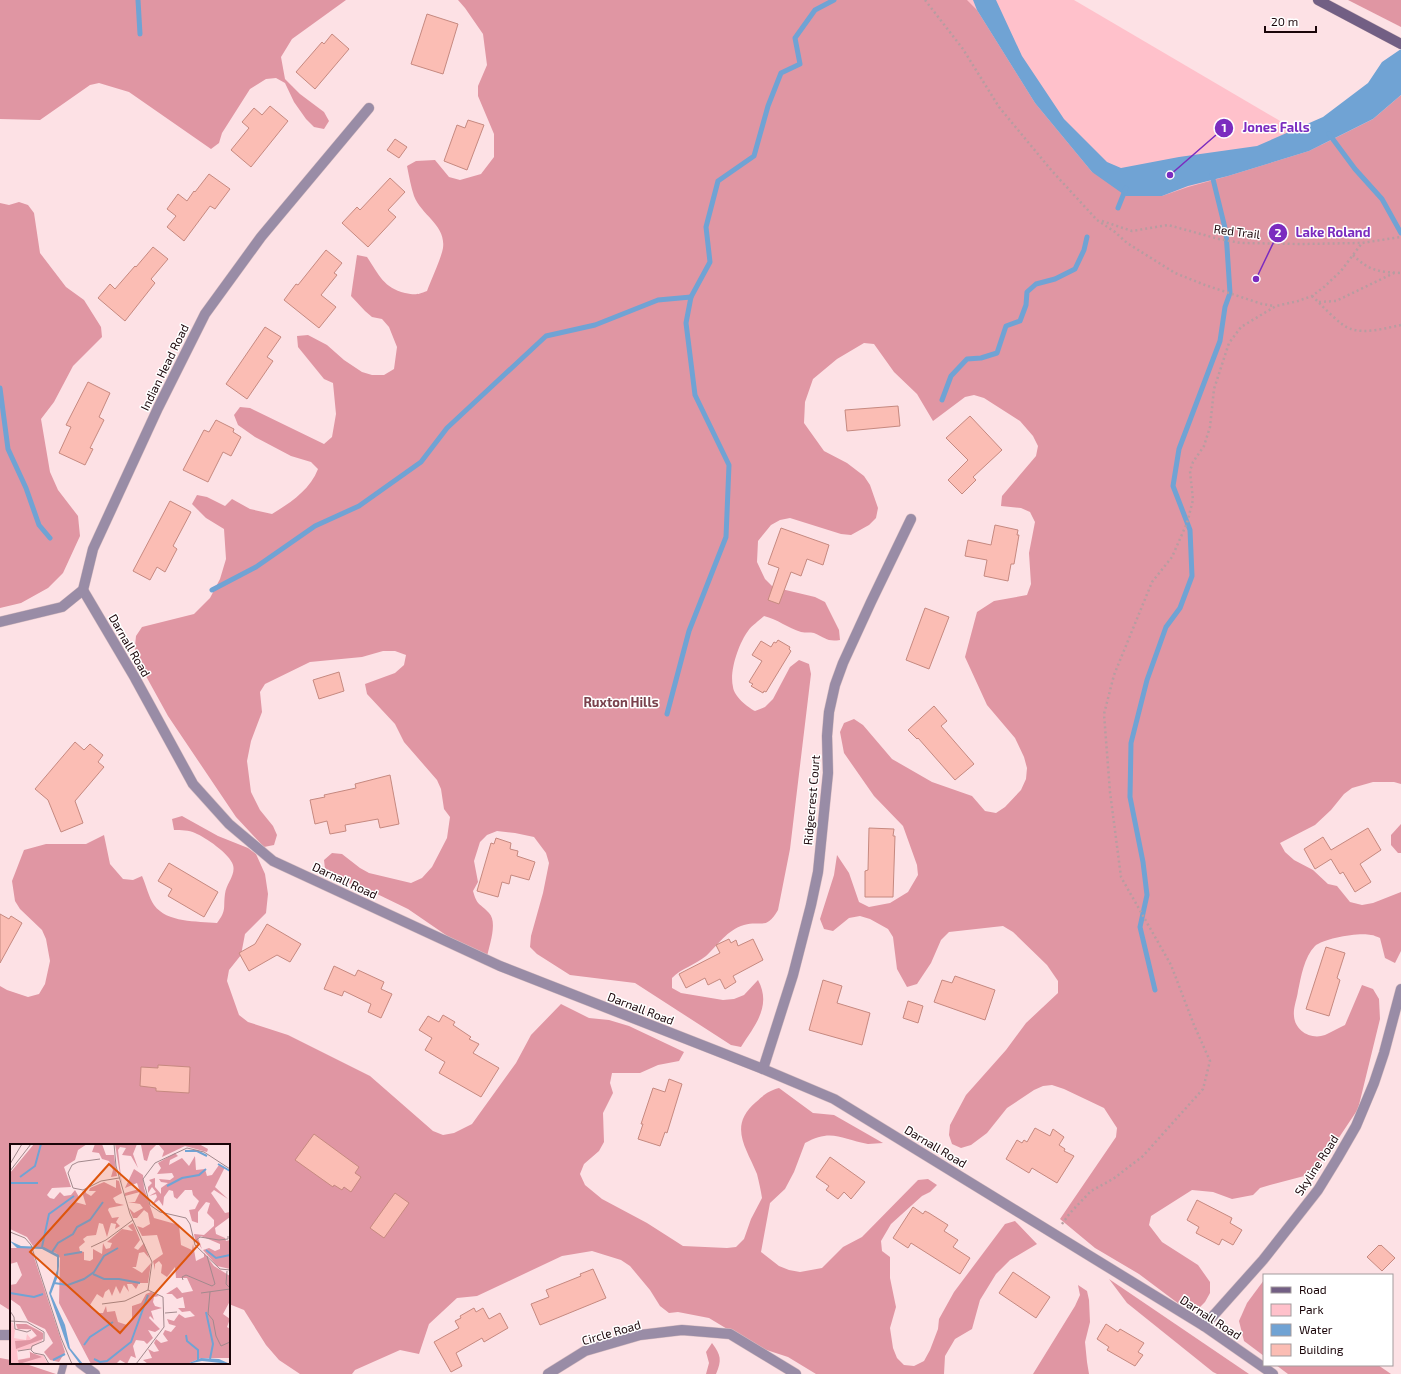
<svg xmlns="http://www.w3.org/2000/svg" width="1401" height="1374" font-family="'Exo 2',sans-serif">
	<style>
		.green { fill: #ffc1cb }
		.forest { fill: #e096a3 }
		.water { fill: #70a3d4 }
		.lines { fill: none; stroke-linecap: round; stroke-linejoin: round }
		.stream { stroke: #70a3d4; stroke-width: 5 }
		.building { fill: #fbbdb4; stroke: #c68980 }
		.lane-casing { stroke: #d9bec2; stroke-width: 8 }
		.street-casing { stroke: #d9bec2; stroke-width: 11 }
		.secondary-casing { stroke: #d9bec2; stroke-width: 11 }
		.path { stroke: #b79da1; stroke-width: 2.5; stroke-dasharray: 2 3; stroke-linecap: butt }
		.lane { stroke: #998ca6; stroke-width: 7 }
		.street { stroke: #998ca6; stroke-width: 10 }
		.secondary { stroke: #725f84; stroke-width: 10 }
		.labels { text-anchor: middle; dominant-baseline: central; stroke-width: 3; stroke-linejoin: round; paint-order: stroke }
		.street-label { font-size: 12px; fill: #1a0509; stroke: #fff }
		.neighbourhood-label { font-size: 13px; font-weight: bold; fill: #79414c; stroke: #fff }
		.inset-river { fill: none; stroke: #70a3d4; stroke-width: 2 }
		.inset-road { fill: none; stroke: #a2898d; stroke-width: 1 }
		.view { fill: #de550c; fill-opacity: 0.15; stroke: #de550c; stroke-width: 2 }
		.inset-edge { fill: none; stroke: #1a0509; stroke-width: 2 }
		.leader { fill: none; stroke: #7b2cbf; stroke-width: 1.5 }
		.callout-dot { fill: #7b2cbf; stroke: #fff; stroke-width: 1.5 }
		.mark-label { font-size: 12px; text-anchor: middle; font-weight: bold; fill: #fff }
		.callout-label { font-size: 13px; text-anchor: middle; font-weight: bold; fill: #7b2cbf; stroke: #fff; stroke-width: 3; stroke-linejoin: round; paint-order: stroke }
	</style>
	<rect width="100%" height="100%" fill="#fde1e5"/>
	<!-- green -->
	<path class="green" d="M746,0H1074L1401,192L1199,307Z"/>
	<!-- forest -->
	<g class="forest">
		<path d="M0,0H346L292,39L281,57L285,79L300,94L324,112L329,121L324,129L314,127L306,119L294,102L285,83L276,78L266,79L250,89L222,133L219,143L211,149L129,92L99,83L90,85L40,120L0,119Z"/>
		<path d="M458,0H967L977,10L1035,103L1092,172L1162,196L1188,187L1228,176L1309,151L1373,119L1401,95V784L1394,782H1373L1352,788L1344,794L1331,810L1315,825L1280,843L1285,852L1294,860L1313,870L1328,884L1337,886L1350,902L1362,905L1373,903L1401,892V951L1395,963L1385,958L1380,938C1377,937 1374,935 1371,935C1360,932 1324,938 1315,946C1304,957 1301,977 1298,991C1297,999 1293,1008 1294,1016C1295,1031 1311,1040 1325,1035C1332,1032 1338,1028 1345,1025L1362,985L1373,989L1379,999L1380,1019L1358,1109L1330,1151L1308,1175L1270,1185L1260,1188L1253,1195L1232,1199L1213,1192L1192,1190L1151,1216L1149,1225L1162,1242L1198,1265L1210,1282V1293L1205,1302L1198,1309L1179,1304L1139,1274L1095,1248L1060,1219L1116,1137L1117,1128L1104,1108L1064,1089L1052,1085L1043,1086L1034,1090L1007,1108L987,1133L971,1145L961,1148L952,1144L949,1135L950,1125L966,1095L1006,1050L1026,1023L1058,993V981L1047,965L1013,932L1003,926L949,932L941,940L931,963L917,984L907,987L897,969L893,937L888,929L870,919L860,916L849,918L833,931L824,929L820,919L834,875L837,855L849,873L859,902L869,907L890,903L908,892L918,875L917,865L903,826L874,796L844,753L840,732L844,723L854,719L863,725L892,759L932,782L972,796L985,811L996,813L1005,807L1021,790L1026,779L1027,768L1024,757L1015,738L987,705L965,657L977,612L994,601L1027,595L1031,584L1029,553L1035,522L1030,512L1021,508L1001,506L1002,496L1036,456L1038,446L1033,436L1020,421L984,398L974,395L965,397L933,421L917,394L894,372L874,344L864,343L837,359L813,379L805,402L804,423L824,451L847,463L864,476L870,485L878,508L876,518L869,525L851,535L841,534L790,518L780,520L771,525L758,541L757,562L765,579L773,587L815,597L825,602L839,630L840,640C827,642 826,638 814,633C810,632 806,633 801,632C788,628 777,619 764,616C759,621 752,625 748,631C739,643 729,671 733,687C734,696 747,707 755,711L765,707L773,699L790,667L799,660L809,664L811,674L790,849L778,910C766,931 761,920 744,925C727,930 718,945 706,956C695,965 682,968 672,978V988L681,993L723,1000L734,999L744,995L758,980C772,1006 755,1025 741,1047L731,1045L635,983L570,975L537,954L530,947L531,936L543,893L549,863L546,853L534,837L515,833L497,831L487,835L480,842L474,861L478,882L473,891C477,906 480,903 489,913C498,922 489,946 487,957L459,944L408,909L373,892L332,877L325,869L324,860L332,853L342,854L360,868L369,873L411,883L422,878L432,867L447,838L450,817L444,809L441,789L437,780L404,742L395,724L367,694L365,684L395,673L404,665L406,655L395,651H383L362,657L310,662L265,684L260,692L262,712L251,741L247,761L251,792L260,810L273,826L277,835L274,845L264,847L236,817L168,716L136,658L135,646L136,636L142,627L194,614L210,598L220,579L226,559L224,529L206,518L192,504L197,495L207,497L225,506L232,499L250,509L272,514C290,503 310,490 318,469L311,462L291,456L255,437L238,425L234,415L240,407L250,408L324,444L332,437L336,414L333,383L324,379L298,347L297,336L308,335L327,345L344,360L362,372L372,375H384L394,369L397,347L389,327L382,319L372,317L365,311L351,296L357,255L367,257C379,275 384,288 405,293C415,295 417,295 427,291C431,280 441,259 443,248C446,225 422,216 414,196C411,187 409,176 407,166L416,161L435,160L449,177L460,180L481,174L494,157V134L478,96V86L487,65L483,34L465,8Z"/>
		<path d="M1348,0H1401V27Z"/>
		<path d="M19,202L28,205L34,213L40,253L66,287L84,300L101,327L102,337L73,366L54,402L41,419L50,472L58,490L78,516L80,536L63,573L48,588L21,603L0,608V203L9,205Z"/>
		<path d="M182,816L218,836L248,848L256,854L265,874L268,894L266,913L245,934L241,955L229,970L227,981L239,1015L248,1022L288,1035L370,1076L433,1131L443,1135L454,1133L472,1124L516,1063L531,1035L561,1004L589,1018L609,1020L629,1026L684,1052L679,1061L658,1065L640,1073H612L610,1083L613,1093L603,1113L604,1142L599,1151L584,1164L580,1174L585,1185L602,1199L647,1223L683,1246L727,1248L736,1247L744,1239L751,1219L762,1198C761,1191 759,1182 757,1174C746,1147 728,1126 756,1102C764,1095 768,1091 779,1088L813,1113L834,1115L883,1143C878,1143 873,1144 868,1144C842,1139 831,1128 805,1143L794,1172L785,1189L770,1203L761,1252L779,1266L789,1270L800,1272L822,1268L843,1247L862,1237L918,1180L928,1179L937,1185L930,1192L922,1196L891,1224L881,1241L882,1251L890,1257V1278L896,1307L890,1328L893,1348L897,1358L904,1365L914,1366L924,1361L930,1350L938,1329L939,1319L954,1292L1005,1224L1015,1221L1037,1244L1010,1260L996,1274L980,1300L972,1329L955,1339L945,1356L944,1374H816L788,1357L757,1347L709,1318L678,1312L669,1313L660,1306L650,1290L630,1266L621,1260L592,1251L562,1256L477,1296L457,1298L429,1324L419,1354L400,1350L355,1370L352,1374H300L279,1360L266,1345L244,1310L229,1304V1145H11V1311L0,1304V986L7,990L28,997L39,994L45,984L50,961L46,939L42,930L20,909L15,901L12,881L24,850L46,844H86L104,835L110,864L123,879L133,880L142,876C146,885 149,898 154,905C167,923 197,921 217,923C227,910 223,908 225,894C226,884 236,875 233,865C230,854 205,837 195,833C189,830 181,830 174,830L172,819Z"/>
		<path d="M1401,824V853H1398L1391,845V835Z"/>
		<path d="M1109,1279L1249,1374H1217L1213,1372L1127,1303Z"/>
		<path d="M1264,1280V1356L1244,1341L1239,1321L1247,1303Z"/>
		<path d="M1078,1285L1087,1291L1089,1300L1090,1322L1085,1342L1087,1362L1089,1374H1033L1075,1306L1080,1295Z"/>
		<path d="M712,1343C721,1355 722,1360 716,1374H706L709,1363L706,1352Z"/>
		<path d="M0,1358L11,1360V1363H23L56,1374H0Z"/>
		<path d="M1276,1365H1378L1391,1374H1288Z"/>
	</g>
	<!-- water -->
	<path class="water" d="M973,0H996L1022,56L1064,119L1107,162L1121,168L1179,157L1257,146L1323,117L1368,83L1382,62L1401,49V95L1373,119L1309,151L1228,176L1188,186L1162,196H1126L1092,172L1035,103L977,10Z"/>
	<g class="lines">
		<!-- stream -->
		<g class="stream">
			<path d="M138,0L140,34"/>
			<path d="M1329,134L1355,169L1382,199L1401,233"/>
			<path d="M1118,208L1126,188"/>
			<path d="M0,388L8,449L26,488L39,525L50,538"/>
			<path d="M942,400L951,376L967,359L981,358L997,353L1006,326L1020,321L1026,305L1027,292L1036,284L1055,279L1075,269L1084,250L1087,237"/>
			<path d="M212,590L256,567L315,526L359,506L421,462L447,428L546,336L595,325L658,300L691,297"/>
			<path d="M667,714L689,631L726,537L729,465L695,395L686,323L691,297L710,262L706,227L718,181L754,156L768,106L781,73L800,64L795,38L815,10L834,0"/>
			<path d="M1155,990L1140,927L1147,895L1143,862L1130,797L1131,743L1147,680L1166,627L1180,608L1192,576L1190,530L1173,486L1179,449L1220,341L1225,307L1230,293L1226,232L1212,175"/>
		</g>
	</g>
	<!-- building -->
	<g class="building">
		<path d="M427,14L458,24L443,74L411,64Z"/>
		<path d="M332,34L349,49L315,89L296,72L322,42L324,44Z"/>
		<path d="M270,106L288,121L251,167L231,150L249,128L242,122L254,108L262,115Z"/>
		<path d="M468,120L484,125L467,170L444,161L457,125L465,128Z"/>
		<path d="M395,139L407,147L399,158L387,150Z"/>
		<path d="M209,174L230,189L215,209L210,206L184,241L167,227L176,216L167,209L178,194L187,201L194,191L195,192Z"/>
		<path d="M390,178L405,192L388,210L396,217L368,247L342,223L357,207L360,210Z"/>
		<path d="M153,247L168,259L151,279L155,283L125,321L98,298L110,284L115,289L135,266L136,267Z"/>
		<path d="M326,250L342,263L334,273L337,275L321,295L336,307L319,328L284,300L296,284L298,285Z"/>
		<path d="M265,327L281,337L267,357L273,361L247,399L226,384Z"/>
		<path d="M88,382L110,393L99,417L104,420L90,448L93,449L85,465L59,453L71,427L66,425Z"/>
		<path d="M898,406L900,426L847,431L845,410Z"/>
		<path d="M970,416L1002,450L973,477L976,480L962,494L948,480L968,460L946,438Z"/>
		<path d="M216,420L234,429L233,432L241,437L231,456L223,452L208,482L183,470L204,430L209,432Z"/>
		<path d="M170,501L191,512L173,546L177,549L165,572L157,567L150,580L133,571Z"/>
		<path d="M995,525L1018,530L1017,535H1019L1014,564H1011L1008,581L984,576L987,560L965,556L968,540L991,545Z"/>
		<path d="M781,528L829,545L823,565L807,559L801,576L791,572L779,604L768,600L779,568L768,564Z"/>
		<path d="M925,608L949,617L929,669L906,660Z"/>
		<path d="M778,640L790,647L789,649L791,651L766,692L764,691L763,693L751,686L753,684L749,682L762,661L752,655L761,641L771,647L774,642L776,643Z"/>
		<path d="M339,672L344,691L319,699L313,680Z"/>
		<path d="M934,706L947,721L941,726L974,764L955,780L918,738L917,739L908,730Z"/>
		<path d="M75,742L84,750L90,744L103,755L98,762L104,767L75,801L83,823L61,832L48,800L35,789Z"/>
		<path d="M390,775L399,824L380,828L378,819L345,825L346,831L330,834L327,821L315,824L310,800L325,797L324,795L356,788L355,784Z"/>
		<path d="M869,828L894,829L893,836H895L893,897H865V871L868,870Z"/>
		<path d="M1368,828L1381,850L1360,864L1371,882L1355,892L1343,872L1340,874L1331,859L1315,869L1304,849L1323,837L1331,850Z"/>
		<path d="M496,838L511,843L510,849L518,851L517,856L535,862L529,880L511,875L509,884L502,882L498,897L477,891L491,843L494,844Z"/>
		<path d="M169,863L218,892L204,917L168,896L172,889L158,881Z"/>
		<path d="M0,914L9,919L11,916L22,923L0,963Z"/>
		<path d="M267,924L301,944L290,962L277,955L249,971L239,953L255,944Z"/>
		<path d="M729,939L731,943L736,940L738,946L753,939L763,960L733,976L736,982L725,989L720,979L708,985L705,978L686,988L679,974L720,953L716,945Z"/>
		<path d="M1326,947L1345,953L1337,978L1340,980L1329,1016L1306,1009Z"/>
		<path d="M334,966L355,976L358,970L384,982L381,989L392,994L381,1018L368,1012L371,1004L344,991L342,996L324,989Z"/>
		<path d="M955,976L995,990L985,1020L934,1002L942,980L952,983Z"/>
		<path d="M823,980L842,986L837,1003L870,1013L862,1045L809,1030Z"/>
		<path d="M908,1001L923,1006L918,1023L903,1018Z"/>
		<path d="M443,1015L455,1022L453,1025L471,1037L469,1039L479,1044L473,1053L499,1068L481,1097L439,1073L445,1062L425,1050L432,1038L419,1030L428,1016L439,1022Z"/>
		<path d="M158,1065L190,1067L189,1093L156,1091V1088L140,1086L141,1067L158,1068Z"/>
		<path d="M669,1079L682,1084L667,1133L665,1132L660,1146L638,1139L643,1124H641L653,1088L665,1092Z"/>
		<path d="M1035,1128L1050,1136L1053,1129L1064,1137L1059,1145L1065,1149L1064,1151L1074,1156L1057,1183L1032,1168L1029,1173L1006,1159L1017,1140L1022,1143L1024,1140L1027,1142Z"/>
		<path d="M314,1134L359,1167L355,1173L361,1177L351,1192L344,1187L342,1190L334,1185L333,1187L295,1160Z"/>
		<path d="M830,1157L865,1182L851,1199L844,1192L838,1199L826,1190L829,1186L816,1177Z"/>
		<path d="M395,1193L409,1203L384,1238L370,1228Z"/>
		<path d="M1197,1200L1232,1218L1230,1223L1242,1230L1233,1245L1222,1239L1219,1245L1196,1233L1199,1227L1187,1220Z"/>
		<path d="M913,1207L923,1214L925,1211L929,1213L948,1225L944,1231L958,1240L953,1247L970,1258L960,1274L911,1243L908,1248L893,1238Z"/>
		<path d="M1379,1245L1380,1246L1381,1245L1395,1258L1382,1271L1367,1257Z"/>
		<path d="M593,1269L606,1298L540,1325L531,1304L549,1297L546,1290L581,1276L580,1274Z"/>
		<path d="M1013,1272L1050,1297L1036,1318L999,1293Z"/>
		<path d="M474,1308L476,1312L483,1308L489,1319L500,1313L508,1328L484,1342L482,1338L456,1353L462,1366L451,1372L434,1342L459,1328L455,1321L461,1318L460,1316Z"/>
		<path d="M1106,1324L1118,1332L1120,1329L1144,1343L1138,1352L1143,1355L1135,1366L1107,1350L1109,1347L1097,1339Z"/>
	</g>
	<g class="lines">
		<!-- lane casing -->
		<g class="lane-casing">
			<path id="lane" d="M61,1374L64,1363"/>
		</g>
		<!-- street casing -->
		<g class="street-casing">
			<g id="street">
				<path d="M83,590L135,678L193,784L229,824L273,861L500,966L763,1069L834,1099L1204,1326L1273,1374"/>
				<path d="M0,622L62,607L83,590L93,549L158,408L205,314L261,237L369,108"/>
				<path d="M763,1069L793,975L811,905L818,872L828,773L827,736L829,712L835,685L843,663L871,602L911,519"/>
				<path d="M1204,1326L1263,1260L1318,1190L1337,1159L1356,1126L1374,1083L1384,1053L1401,989"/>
				<path d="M0,1335H11"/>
				<path d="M80,1363L95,1374"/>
				<path d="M548,1374L585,1351L640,1335L682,1330L730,1334L796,1374"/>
			</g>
		</g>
		<!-- secondary casing -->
		<g class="secondary-casing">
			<path id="secondary" d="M1318,0L1401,44"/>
		</g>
		<!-- path -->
		<g class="path">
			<path d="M925,0L963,49L999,107L1052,171L1097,220L1115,232L1127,243L1175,273L1205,285L1262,304L1274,306"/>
			<path d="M1102,221L1132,231L1168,225L1219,239L1241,243L1300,244L1362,243L1401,237"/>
			<path d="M1353,255C1369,271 1379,272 1401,273"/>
			<path d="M1312,296C1321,304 1340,326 1351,329C1366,334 1386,328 1401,325"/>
			<path d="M1319,302L1336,301L1394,273"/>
			<path d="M1062,1224L1070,1213L1091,1191L1113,1179L1143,1156L1203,1089L1210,1061L1194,1025L1171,965L1121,877L1110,792L1104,714L1114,675L1152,582L1172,557L1187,523L1193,500L1190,471L1193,462L1204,446L1210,427L1214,389L1229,343L1241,327L1276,306L1298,301L1312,296L1324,287L1341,271L1362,243"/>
		</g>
		<!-- lane -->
		<use href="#lane" class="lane"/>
		<!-- street -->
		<use href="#street" class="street"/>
		<!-- secondary -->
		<use href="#secondary" class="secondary"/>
	</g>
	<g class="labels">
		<!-- street labels -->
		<g class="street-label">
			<text transform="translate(1237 231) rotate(7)">Red Trail</text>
			<text transform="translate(164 367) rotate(-64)">Indian Head Road</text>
			<text transform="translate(130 645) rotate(60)">Darnall Road</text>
			<text transform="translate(811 800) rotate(-85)">Ridgecrest Court</text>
			<text transform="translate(345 880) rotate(25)">Darnall Road</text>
			<text transform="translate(641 1008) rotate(21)">Darnall Road</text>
			<text transform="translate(936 1146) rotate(31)">Darnall Road</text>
			<text transform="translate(1316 1165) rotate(-57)">Skyline Road</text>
			<text transform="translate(1211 1317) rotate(33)">Darnall Road</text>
			<text transform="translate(611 1332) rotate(-16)">Circle Road</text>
		</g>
		<!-- neighbourhood labels -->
		<g class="neighbourhood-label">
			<text x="621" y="702">Ruxton Hills</text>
		</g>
	</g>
	<!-- overview -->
	<g transform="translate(10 1144)">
		<rect width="220" height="220" fill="#fde1e5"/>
		<path d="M0,178L3,179L5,186L4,194L16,196L17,190L21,195L27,191L24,186L7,185L6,180H17L32,188V197L19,205L7,207L8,216L21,213L19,207L23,210L33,211L38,220H0Z" fill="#ffc1cb"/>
		<path d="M24,0H77L68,6L65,16L54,23L61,43L42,44L37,51L40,54L44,55L50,48L54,52L61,51L65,46L69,53L65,58L76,61L72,48L76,46V49L81,52L86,47H79L80,44L94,38L106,44V36L109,37L112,49L103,54L106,59L114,61L99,64L98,66L102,74L109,73L106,78L110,82L105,85L106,80L101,79L97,93L93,80L89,79L86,91L77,92L73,95L75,98L69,103L70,107L74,108V116L80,117L83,115V105L92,110L93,99L96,105L100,104L102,99L97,98L112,85L123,87L118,82L123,79L130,96L124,104L128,106L134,99L139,114L134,108L129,109L126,123H122L132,129L141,119L138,139H129L126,145L122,140H117L119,148L114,141L110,150L106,142L102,152L99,145L95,148L93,154L87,150L80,161L87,169H93L96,162L97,168L105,167L108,178L117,181L122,176V162L131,159L136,150L141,148L149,152L144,153L143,158L145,162L152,164L141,167L144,176L140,172L139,174L150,185L145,188L138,186L143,194L137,200L134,197L126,196L123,202L126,214L121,212L117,220L110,216L106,220H81L49,159L50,114L46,109L23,102L17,93L0,85V29ZM85,0H92L96,11H104L107,32L101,33L103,26L99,17L92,15L89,9L82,8ZM105,0H127L123,10L128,24L121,12L112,11L116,4L110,3L108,6L112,42ZM128,0H147L140,7L137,17L134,16L131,1ZM189,0L198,5L197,8L175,2L152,13L154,7L149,1ZM165,9L168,12L160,16L159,21L172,14L179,22L185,12L186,26L195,25L197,32L202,31L209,21L215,23L205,43L218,55L204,46L201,49L215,69L220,68V73L205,84L206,90L215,94L216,97L220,96V125L207,122L193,106L199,104L205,107L210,105V100L191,92L188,94L192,105L185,95L184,90L194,91L204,82V76L197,69L200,59L196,58L188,68V79L182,77L179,66L185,65L189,57L183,51L182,46H175L167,55L164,53L163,47L159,46L154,53L153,62L149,56L142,61L147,53L146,50L139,52L146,48L142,43L138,49V43L142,39L139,36L145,34V43L151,50V44L158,39L151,38L149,35L160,36L164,33L162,29L147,30L151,24L148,19ZM124,25L133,31L134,44L144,74L169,81L171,101L182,106L183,100L186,117L194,113V109L204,122L220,132V157L213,170L220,175L217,183L220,185V214H191L177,220H138L133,216L142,214L138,205L144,208L149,207L144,199L146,195L151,199L158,197L153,190L155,186L161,188L166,182L159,180L157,175L164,177L169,170L175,174L185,172L180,167L172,168L168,164H175L173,153L167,155L162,150H156L167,143L172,149L183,147L177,134H166L165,123L157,133L151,129L152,121L149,117L145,120V126L143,117L153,110L147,91L132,92L127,82L133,84L140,80L138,69L134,66L127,74H123L119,64L124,69L133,64L130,60L118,58H125L130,48L115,52V49L129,45L127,39L115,44ZM0,104H21L55,208L49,218L40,216L34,208L43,199L35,185L18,177L10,162L0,155V141L6,140L12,131L7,118L0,120ZM6,180H16L33,189V195L6,205L5,197L20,196L27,192L21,185H8ZM20,208L32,213L9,220L8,216L20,214Z" fill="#e096a3"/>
		<path d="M0,97L11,102L34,103L49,111V122L48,132L41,150L55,181L60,204L73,220H70L58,204L39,149L47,126V113L32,105L7,104ZM191,214L209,215L220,220L192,217L177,220Z" fill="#70a3d4"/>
		<path class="inset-river" d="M175,7H187L197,12M208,20L220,27M10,33L25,22L31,0M0,39H28M157,42L172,34L189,31L196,25M32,103L39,70L64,52M196,106L206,114L220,111M42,108L48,99L63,90L67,83L80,76L93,58M54,111L72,108M83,130L94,135H109L130,139M44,139L58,141L74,135L84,128L94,112L108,104M0,149L24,153L33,150M196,168L203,200L200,215M176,191L177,197L188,206V216M74,201L80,193L103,178M84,215L90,218L97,217L121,198L138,151M43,216L55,210"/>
		<path class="inset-road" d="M104,0L106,22L120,70L142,118L138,146M90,15L68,18L62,21L58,29L63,44L73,46L91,37L109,34M0,20L12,0M220,25L194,8L177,4L145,19L133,35L140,61L150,68L176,74L180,80L185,101L210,125L220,126M0,27L21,0M0,88L15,94L21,101L51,194L62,220M184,98L190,93L209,96L218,95V92M81,103L96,96L123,76M217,127L216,140L220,144M173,136L172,133L176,131L202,142L205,140L197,112M200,148L198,170L203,176L206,192L211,202L220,198M191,149L220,145M92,160L115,157L138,146L153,153L154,183L126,220M0,167L4,173L5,185L17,188L21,186M155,169L167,168M0,177L17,178L34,188V197L22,202L21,206L24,209L34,211L39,220M8,207L21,205"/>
		<path class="view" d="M99,20L189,100L110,189L20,108Z"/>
		<rect width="220" height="220" class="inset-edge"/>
	</g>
	<!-- callouts -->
	<path class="leader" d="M1170 175L1224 128M1256 279L1278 233"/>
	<g class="callout-dot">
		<circle cx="1170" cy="175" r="4"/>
		<circle cx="1256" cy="279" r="4"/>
		<circle cx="1224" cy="128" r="10"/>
		<circle cx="1278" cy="233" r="10"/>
	</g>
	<g class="mark-label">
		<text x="1224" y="132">1</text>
		<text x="1278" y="237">2</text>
	</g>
	<g class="callout-label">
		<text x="1276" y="132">Jones Falls</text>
		<text x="1333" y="237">Lake Roland</text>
	</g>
	<!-- legend -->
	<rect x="1263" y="1274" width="130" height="92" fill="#ffffff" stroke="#a39b9d"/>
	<rect x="1271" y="1287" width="20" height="6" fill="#725f84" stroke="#a39b9d"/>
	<text x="1299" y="1294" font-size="12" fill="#1a0509">Road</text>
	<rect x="1271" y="1304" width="20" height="12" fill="#ffc1cb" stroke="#a39b9d"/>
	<text x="1299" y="1314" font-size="12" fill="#1a0509">Park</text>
	<rect x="1271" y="1324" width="20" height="12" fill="#70a3d4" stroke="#a39b9d"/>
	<text x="1299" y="1334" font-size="12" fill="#1a0509">Water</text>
	<rect x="1271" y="1344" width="20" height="12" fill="#fbbdb4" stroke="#a39b9d"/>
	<text x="1299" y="1354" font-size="12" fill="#1a0509">Building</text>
	<!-- scale -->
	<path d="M1265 26v6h51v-6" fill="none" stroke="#1a0509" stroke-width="2"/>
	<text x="1271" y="26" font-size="12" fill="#1a0509" stroke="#ffffff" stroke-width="3" paint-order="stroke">20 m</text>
</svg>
